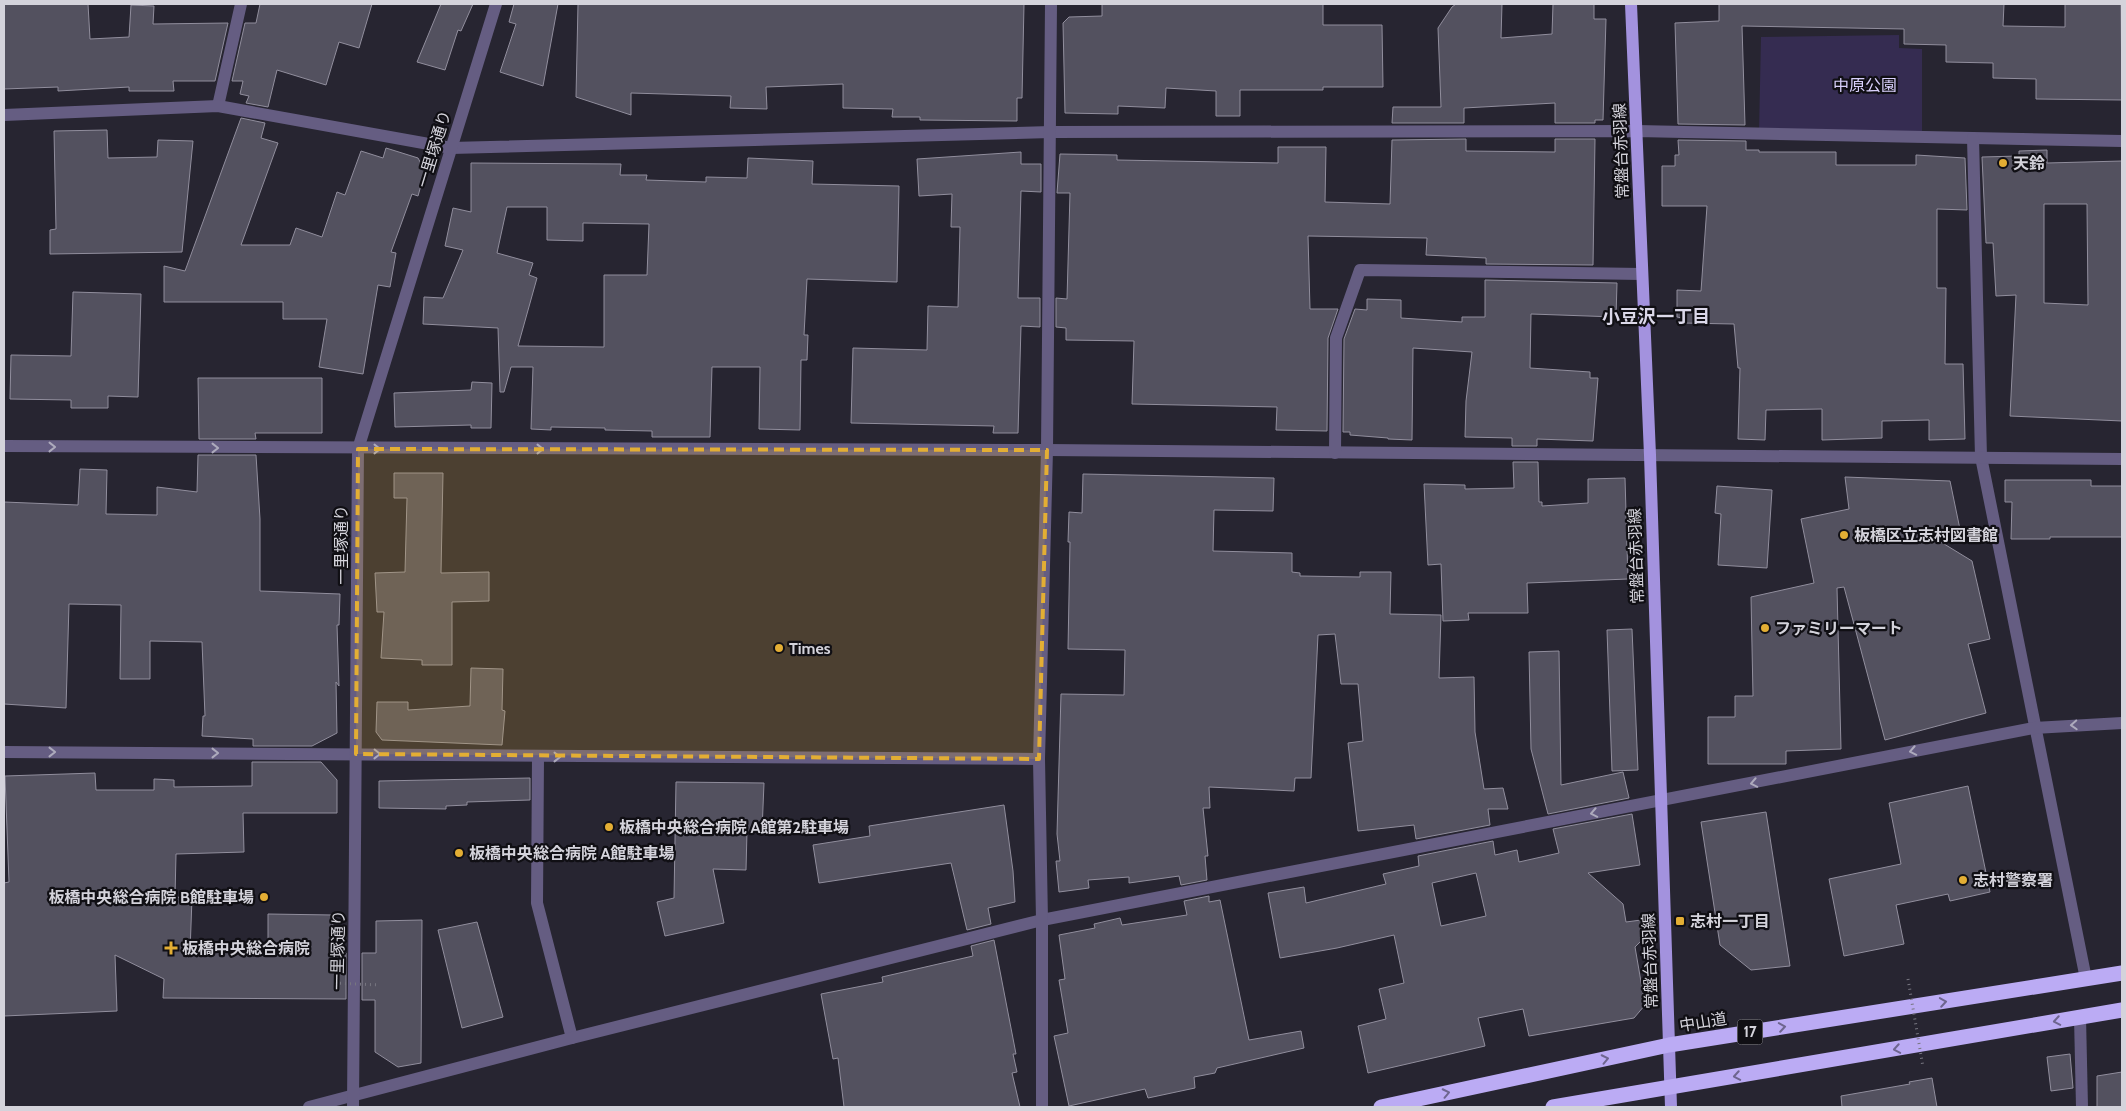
<svg xmlns="http://www.w3.org/2000/svg" width="2126" height="1111" font-family="Cabin,'Noto Sans JP',sans-serif">
	<style>
		.green { fill: #352c51 }
		.building { fill: #53515f; stroke: #918e9d; fill-rule: evenodd }
		.lines { fill: none; stroke-linecap: round; stroke-linejoin: round }
		.minor { stroke: #655d82; stroke-width: 12 }
		.major { stroke: #a392de; stroke-width: 12 }
		.highway { stroke: #bbabf4; stroke-width: 15 }
		.path-bridge { stroke: #777680; stroke-width: 3; stroke-dasharray: 1 4; stroke-linecap: butt }
		.oneway { stroke: #adaabc }
		.oneway2 { stroke: #6e658f }
		.marked { fill: #e3ae34; fill-opacity: 0.2; stroke: #e3ae34; stroke-width: 4; stroke-dasharray: 10 6; stroke-linejoin: round }
		.poi-dot { fill: #e3ae34; stroke: #100f14; stroke-width: 2 }
		.labels { text-anchor: middle; dominant-baseline: central; stroke-width: 4.5; stroke-linejoin: round; paint-order: stroke }
		.shield { fill: #100f14; stroke: #99989f; stroke-width: 1 }
		.shield-label { font-size: 15px; font-weight: bold; fill: #d4d3db }
		.park-label { font-size: 16px; fill: #d9d0fc; stroke: #100f14 }
		.street-label { font-size: 16px; fill: #d4d3db; stroke: #100f14 }
		.poi-label { font-size: 16px; font-weight: bold; fill: #d4d3db; stroke: #100f14; text-anchor: start }
		.neighbourhood-label { font-size: 18px; font-weight: bold; fill: #dbd8e9; stroke: #100f14 }
	</style>
	<rect width="100%" height="100%" fill="#272531"/>
	<!-- green -->
	<path class="green" d="M1899,35V48L1922,49V137L1759,133L1761,37Z"/>
	<!-- building -->
	<g class="building">
		<path d="M4,4H88L90,39L129,37L131,5L154,6L153,24L228,23L215,81H173L174,91H129V87L58,91V87L4,89Z"/>
		<path d="M260,4H372L359,48L339,42L326,85L277,70L268,107L246,103L249,96L240,94L243,81H232L245,23H256Z"/>
		<path d="M441,4H473L461,31L458,30L445,70L417,62Z"/>
		<path d="M514,4H558L543,86L500,72L516,24L509,22Z"/>
		<path d="M578,4H1024L1022,98H1017V121L920,120V117H892L893,109L843,108V84L766,87L767,109L730,108L731,96L631,93V115L576,97Z"/>
		<path d="M1102,4H1323V25H1382L1383,87H1323V90H1240V116H1216V91L1166,88L1165,108L1118,106V114L1065,113L1063,23L1069,17L1102,16Z"/>
		<path d="M1456,4H1502L1501,38L1552,34L1553,4H1594V19H1606L1603,120H1595V123H1555V103L1464,108V123H1392L1393,107H1441L1438,28L1452,7Z"/>
		<path d="M1719,4H2004L2003,26L2065,27V4H2121L2122,100L2036,99V79L1993,78V63L1946,62V45L1904,44V29L1742,26L1745,125L1678,124L1675,23L1719,21Z"/>
		<path d="M241,118L265,123L261,138L278,143L241,245H290L296,228L322,237L337,192L345,195L361,151L383,158L386,148L418,158L425,171L418,196L412,194L391,252L396,253L390,287L378,285L363,374L319,367L327,319H283V302H164V266L185,271Z"/>
		<path d="M107,130L108,158L157,157L158,140L193,141L182,252L50,254V230L56,229L54,131Z"/>
		<path d="M1466,139V151L1555,152V139H1595L1593,265L1486,264V258L1426,255L1427,238L1308,236L1310,309H1338L1328,338L1327,431L1276,430L1277,407L1132,404L1134,341L1066,340V328L1056,327V298L1067,299L1070,193H1057L1060,154L1117,155V160L1278,163V147H1326L1325,202L1390,204L1392,140Z"/>
		<path d="M1678,140L1746,141V150H1759V152H1836V165H1916V155L1965,158L1967,210L1937,209V288H1946L1945,364H1963L1965,439L1929,440V420L1882,421V438L1822,440V409L1766,410L1765,440L1738,439L1740,368H1738L1734,324L1682,323V318L1677,317V290L1701,291L1707,206H1662V166H1675V155H1679Z"/>
		<path d="M2047,150V163L2122,161V421L2010,416L2016,295L1996,296L1993,243H1986L1982,157L2019,156V151ZM2044,204H2087L2088,305L2044,303Z"/>
		<path d="M1021,152V164H1041V192L1021,191L1018,298H1040V327L1021,326L1018,433H993L994,426L851,423L853,348L927,350L928,306L958,307L960,227H951L952,194L919,196L917,159Z"/>
		<path d="M748,158L813,161L812,184L899,186L897,282L807,279L804,335H808L807,360H801L800,430L759,429L760,367H712L710,437H652V431L605,430V428L551,427V430L531,429L533,367H511L504,392H500L498,328L423,324L424,297L443,298L463,250L445,246L453,208L471,212V163L621,164L620,175H647L646,180L706,182V177L747,178ZM507,207H547V240L583,241V223L649,224L647,275H604V347L518,346L537,278L529,275L533,263L497,253Z"/>
		<path d="M1485,280L1617,283L1616,317L1531,314L1530,368L1590,372V378H1598L1593,441L1537,439V446H1512V438L1465,437L1466,401L1472,352L1413,348L1412,440L1388,439V438L1350,435V432H1343L1344,339L1355,309L1367,310V299L1401,300V318L1462,322V317H1485Z"/>
		<path d="M73,292L141,294L138,397L108,396V408H71V400L10,399L11,355L71,356Z"/>
		<path d="M198,378H322V433H255L256,439H199Z"/>
		<path d="M472,382L492,383L491,428H471V425L395,427L394,393L471,390Z"/>
		<path d="M198,455H256L260,519V591L340,594L339,625H337L339,686L336,682L337,733L312,746H253V739L202,736L203,716H205L202,642L150,641V679H120L121,605L69,604L66,708L4,704V502L78,505L80,469L107,470L106,514L157,515V487L197,492Z"/>
		<path d="M1513,462H1538L1539,502H1542V506L1588,503V479L1625,478L1628,579L1527,583L1528,613H1468L1469,620L1443,621L1441,564L1428,565L1424,484L1465,485V489L1514,488Z"/>
		<path d="M394,473H443L441,573L489,572V601L452,602V665H422V660L381,658L384,612H377L375,573L405,572L407,498H394Z"/>
		<path d="M1083,474L1274,478L1273,511L1214,510L1213,551L1292,553V572L1300,573V576L1360,577V572H1391L1390,614L1441,615L1439,678L1474,677L1475,732L1484,789L1503,788L1508,809H1488L1490,825L1416,839L1414,825L1358,831L1348,743L1363,741L1358,684H1341L1335,634L1318,635L1311,778H1295L1294,791L1209,787L1210,808H1203L1208,856H1205L1207,880L1181,885L1179,876L1129,883V877L1088,880L1089,888L1059,892L1056,861H1060L1057,834L1061,694L1124,695L1125,650L1068,649L1070,542H1068L1069,512L1082,513Z"/>
		<path d="M1845,477L1950,481L1962,539H1936L1972,561L1990,639L1968,644L1986,713L1885,740L1844,587L1837,588L1841,749L1786,751V764H1708V717H1735V696H1753L1751,597L1814,583L1801,519L1849,509Z"/>
		<path d="M2005,480H2091V486H2122V537H2050V539H2011L2012,502H2005Z"/>
		<path d="M1717,486L1772,490L1767,568L1718,565L1721,514L1715,513Z"/>
		<path d="M1632,629L1638,770L1612,771L1607,630Z"/>
		<path d="M1559,651L1561,785L1623,772L1629,798L1548,814L1531,749L1529,652Z"/>
		<path d="M471,668L503,669L502,710L505,711L502,745L382,740L376,732L377,702H408V710L470,706Z"/>
		<path d="M252,762H321L337,780V813H243L244,852L176,854L175,897L192,898L190,952H268V914L333,915L332,953H346V999L163,998L164,979L115,955L117,1011L4,1016V883L9,882L5,776L95,773L96,790H154V779L174,780V787L252,786Z"/>
		<path d="M530,778V800L467,802V805L446,806V809L379,808V781Z"/>
		<path d="M676,782L764,783L762,831H747L746,870L713,869L724,923L665,936L657,902L674,898Z"/>
		<path d="M1968,786L1990,892L1950,901L1948,894L1896,905L1904,944L1844,956L1829,879L1901,864L1889,803Z"/>
		<path d="M1004,805L1013,871L1015,902L988,908L991,924L967,930L951,863L819,883L813,845L870,836L869,826Z"/>
		<path d="M1766,812L1790,966L1751,970L1720,945L1701,822Z"/>
		<path d="M1632,814L1640,865L1588,873L1623,904L1626,922L1641,920L1643,939L1635,947L1645,1005L1634,1018L1529,1036L1523,1009L1478,1018L1485,1046L1368,1073L1358,1026L1386,1019L1379,989L1404,983L1394,935L1337,948L1280,958L1268,893L1304,887L1306,903L1386,884L1383,874L1419,866L1418,856L1493,841L1495,855L1517,850L1519,862L1559,853L1553,829ZM1476,873L1486,916L1441,926L1432,883Z"/>
		<path d="M1209,896V902L1220,900L1249,1040L1301,1031L1304,1048L1217,1068L1215,1073L1194,1077L1195,1088L1148,1098L1145,1089L1069,1106L1054,1036L1068,1033L1059,980L1065,979L1059,935L1095,928L1094,924L1120,918L1122,925L1187,915L1184,901Z"/>
		<path d="M422,920L421,1063L398,1067L375,1052V1000H362V953H376V921Z"/>
		<path d="M477,922L503,1017L462,1028L438,930Z"/>
		<path d="M994,940L1016,1054H1013L1017,1072L1012,1073L1020,1107H844L838,1058L833,1059L821,994L883,982L882,977L973,956L971,946Z"/>
		<path d="M2070,1054L2073,1088L2051,1091L2047,1057Z"/>
		<path d="M2122,1072V1107H2097V1076Z"/>
		<path d="M1932,1078L1937,1107H1842L1841,1096L1910,1084L1909,1082Z"/>
	</g>
	<g class="lines">
		<!-- minor -->
		<g class="minor">
			<path d="M218,106L241,4"/>
			<path d="M4,115L218,106L451,148L1051,132L1637,131L2122,141"/>
			<path d="M1973,138L1981,457L2086,979"/>
			<path d="M4,446L1047,450L2122,459"/>
			<path d="M1335,453L1336,338L1360,270L1642,274"/>
			<path d="M4,752L1039,759"/>
			<path d="M538,757L537,903L572,1038"/>
			<path d="M2080,1017L2082,1107"/>
			<path d="M309,1107L572,1038L1042,920L2034,728L2122,723"/>
			<path d="M353,1107L358,449L496,4"/>
			<path d="M1042,1107V920L1039,759L1047,450L1051,4"/>
		</g>
		<!-- major -->
		<path class="major" d="M1631,4L1650,455L1671,1107"/>
		<!-- highway -->
		<g class="highway">
			<path d="M1381,1107L1669,1045L2122,973"/>
			<path d="M1553,1107L2122,1010"/>
		</g>
		<!-- path-bridge -->
		<g class="path-bridge">
			<path d="M1908,979L1923,1067"/>
			<path d="M335,983L379,985"/>
		</g>
	</g>
	<!-- one-way arrows -->
	<defs><path id="oneway-chevron" d="M-2-3.5L2.5 0L-2 3.5" fill="none" stroke-width="1.6" stroke-linecap="round" stroke-linejoin="round" transform="scale(1.25)"/></defs>
	<g class="oneway">
		<use href="#oneway-chevron" transform="translate(52 447)"/>
		<use href="#oneway-chevron" transform="translate(215 448)"/>
		<use href="#oneway-chevron" transform="translate(377 449)"/>
		<use href="#oneway-chevron" transform="translate(540 449)"/>
		<use href="#oneway-chevron" transform="translate(2074 725) rotate(177)"/>
		<use href="#oneway-chevron" transform="translate(1913 751) rotate(169)"/>
		<use href="#oneway-chevron" transform="translate(52 752)"/>
		<use href="#oneway-chevron" transform="translate(215 753)"/>
		<use href="#oneway-chevron" transform="translate(377 754) rotate(1)"/>
		<use href="#oneway-chevron" transform="translate(557 757)"/>
		<use href="#oneway-chevron" transform="translate(1754 783) rotate(169)"/>
		<use href="#oneway-chevron" transform="translate(1594 813) rotate(169)"/>
	</g>
	<g class="oneway2">
		<use href="#oneway-chevron" transform="translate(1943 1002) rotate(-9)"/>
		<use href="#oneway-chevron" transform="translate(2057 1021) rotate(170)"/>
		<use href="#oneway-chevron" transform="translate(1782 1027) rotate(-9)"/>
		<use href="#oneway-chevron" transform="translate(1897 1049) rotate(170)"/>
		<use href="#oneway-chevron" transform="translate(1605 1059) rotate(-12)"/>
		<use href="#oneway-chevron" transform="translate(1737 1076) rotate(170)"/>
		<use href="#oneway-chevron" transform="translate(1446 1093) rotate(-12)"/>
	</g>
	<!-- marked area -->
	<path class="marked" d="M358,449L1047,450L1039,759L356,754Z"/>
	<!-- markers -->
	<g class="poi-dot">
		<circle cx="2003" cy="163" r="5"/>
		<circle cx="1844" cy="535" r="5"/>
		<circle cx="1765" cy="628" r="5"/>
		<circle cx="779" cy="648" r="5"/>
		<circle cx="609" cy="827" r="5"/>
		<circle cx="459" cy="853" r="5"/>
		<circle cx="1963" cy="880" r="5"/>
		<circle cx="264" cy="897" r="5"/>
		<rect x="1675" y="916" width="10" height="10" rx="2.5"/>
		<path d="M168.5 940.5h5v5h5v5h-5v5h-5v-5h-5v-5h5z"/>
	</g>
	<g class="labels">
		<!-- shield labels -->
		<rect class="shield" x="1737.5" y="1019.5" width="25" height="25" rx="4"/>
		<g class="shield-label">
			<text x="1750" y="1032">17</text>
		</g>
		<!-- park labels -->
		<g class="park-label">
			<text x="1865" y="85">中原公園</text>
		</g>
		<!-- street labels -->
		<g class="street-label">
			<text transform="translate(434 149) rotate(-73)">一里塚通り</text>
			<text transform="translate(1621 151) rotate(-92)">常盤台赤羽線</text>
			<text transform="translate(341 545) rotate(-90)">一里塚通り</text>
			<text transform="translate(1636 556) rotate(-92)">常盤台赤羽線</text>
			<text transform="translate(338 950) rotate(-89)">一里塚通り</text>
			<text transform="translate(1650 961) rotate(-92)">常盤台赤羽線</text>
			<text transform="translate(1703 1022) rotate(-9)">中山道</text>
		</g>
		<!-- poi labels -->
		<g class="poi-label">
			<text x="2013" y="163">天鈴</text>
			<text x="1854" y="535">板橋区立志村図書館</text>
			<text x="1775" y="628">ファミリーマート</text>
			<text x="789" y="648">Times</text>
			<text x="619" y="827">板橋中央総合病院 A館第2駐車場</text>
			<text x="469" y="853">板橋中央総合病院 A館駐車場</text>
			<text x="1973" y="880">志村警察署</text>
			<text x="254" y="897" text-anchor="end">板橋中央総合病院 B館駐車場</text>
			<text x="1690" y="921">志村一丁目</text>
			<text x="182" y="948">板橋中央総合病院</text>
		</g>
		<!-- neighbourhood labels -->
		<g class="neighbourhood-label">
			<text x="1656" y="317">小豆沢一丁目</text>
		</g>
	</g>
	<!-- border -->
	<rect width="2126" height="1111" fill="none" stroke="#d4d3db" stroke-width="10"/>
</svg>
